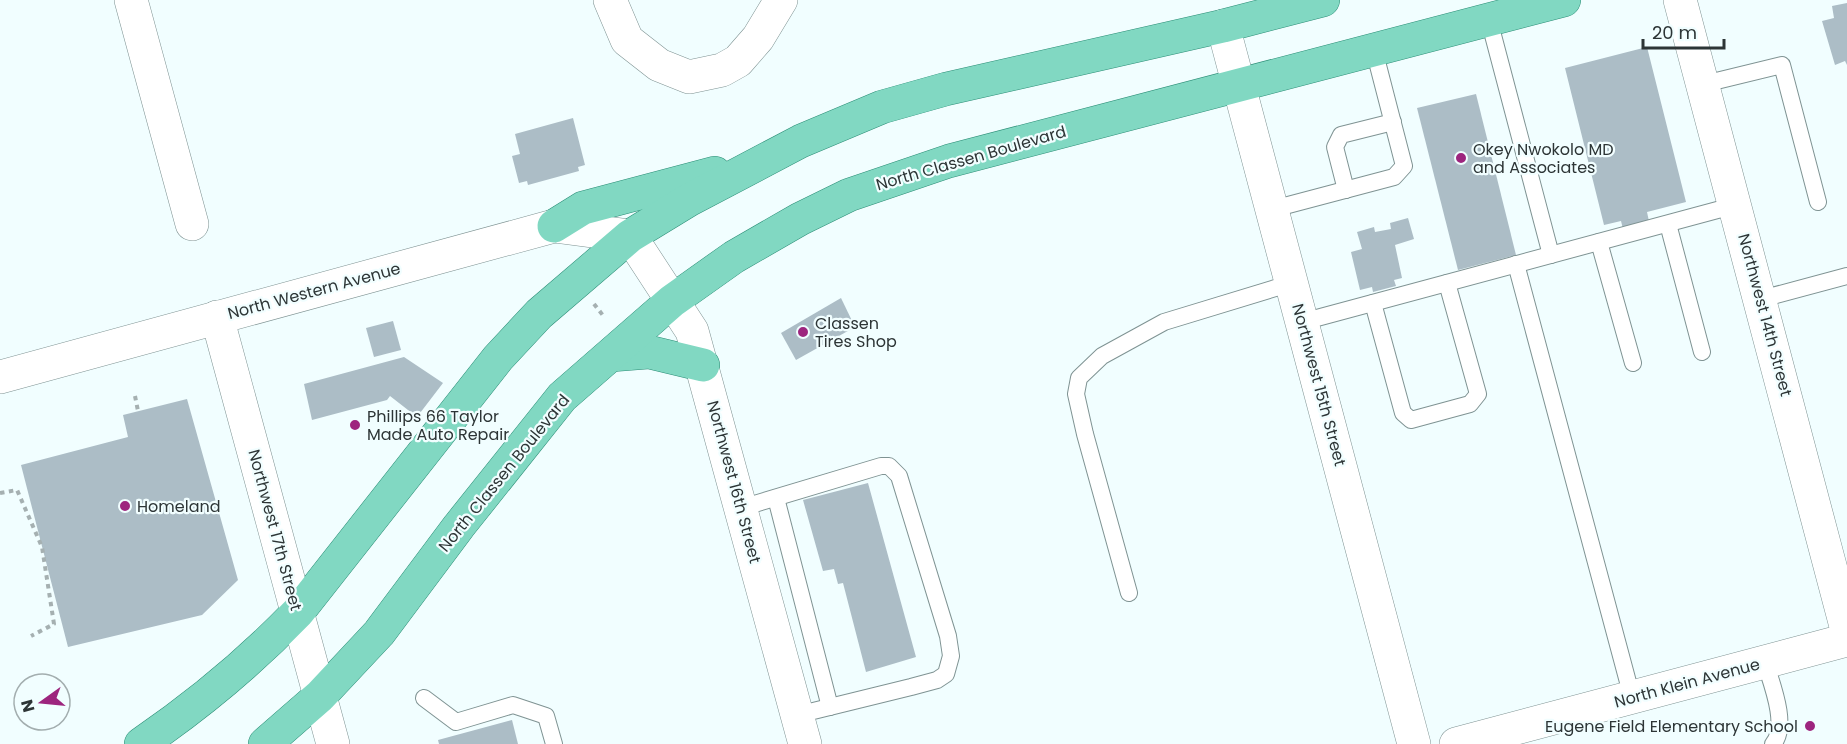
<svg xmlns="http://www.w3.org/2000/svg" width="1847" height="744" font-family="Poppins,sans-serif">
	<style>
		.building { fill: #acbdc6 }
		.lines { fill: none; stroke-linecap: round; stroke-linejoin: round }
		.service-casing { stroke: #7f9393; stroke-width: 18 }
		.minor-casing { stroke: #7f9393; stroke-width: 34 }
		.tertiary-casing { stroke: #7f9393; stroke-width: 34 }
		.primary-casing { stroke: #2d8e77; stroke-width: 34 }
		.path { stroke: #a5b0b1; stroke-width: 4; stroke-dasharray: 4.5 4.5; stroke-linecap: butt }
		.service { stroke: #fff; stroke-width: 16 }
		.minor { stroke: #fff; stroke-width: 33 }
		.tertiary { stroke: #fff; stroke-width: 33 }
		.primary { stroke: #81d8c2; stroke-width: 33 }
		.poi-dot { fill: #9d257e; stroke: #f1feff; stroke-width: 2 }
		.labels { text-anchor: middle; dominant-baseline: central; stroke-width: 4.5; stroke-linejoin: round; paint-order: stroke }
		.poi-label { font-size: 16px; fill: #2d3536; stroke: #f1feff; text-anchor: start }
		.street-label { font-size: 16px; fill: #2d3536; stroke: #f1feff }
	</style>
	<rect width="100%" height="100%" fill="#f1feff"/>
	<!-- building -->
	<g class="building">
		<path d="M1847,3V65L1845,61L1835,65L1822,21L1834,18L1832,6Z"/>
		<path d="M1647,47L1686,202L1647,212L1650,226L1624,233L1621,221L1604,225L1565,68Z"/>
		<path d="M1476,94L1516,255L1458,270L1417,108Z"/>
		<path d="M573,118L585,165L578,167L579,171L528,185L527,181L519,183L512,156L520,154L515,134Z"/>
		<path d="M1408,218L1414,239L1395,245L1402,278L1394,280L1396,286L1373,292L1372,287L1360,290L1351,252L1362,249L1357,232L1374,227L1375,232L1391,229L1390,223Z"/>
		<path d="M841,298L855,327L796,360L781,333Z"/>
		<path d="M393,321L401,350L374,357L366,328Z"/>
		<path d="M404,357L443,383L417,417L390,396L387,400L312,420L304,384Z"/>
		<path d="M187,399L238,580L202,615L68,647L21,465L128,437L123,415Z"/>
		<path d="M868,483L916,657L866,672L843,583L838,584L834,569L823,571L803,500Z"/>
		<path d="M512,720L518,744H439L438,740Z"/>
	</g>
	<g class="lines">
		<!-- service casing -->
		<g class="service-casing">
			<g id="service">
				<path d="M1489,20L1551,255"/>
				<path d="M1704,84L1782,65L1818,202"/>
				<path d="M1346,190L1335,147L1341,135L1393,122"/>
				<path d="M1273,209L1394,177L1404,166L1374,50"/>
				<path d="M1668,224L1702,352"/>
				<path d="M1599,242L1633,363"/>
				<path d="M1516,264L1632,697"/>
				<path d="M1761,299L1847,276"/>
				<path d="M1373,303L1403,413L1411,420L1470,404L1478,394L1447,283"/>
				<path d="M1302,322L1736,205"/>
				<path d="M776,498L830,707"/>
				<path d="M741,508L881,466H889L899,476L948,636L951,656L946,674L937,680L911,687L797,715"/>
				<path d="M1129,593L1085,434L1076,394L1079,378L1102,356L1164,322L1292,283"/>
				<path d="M1765,662C1771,682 1789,726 1773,744"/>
				<path d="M424,698L456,722L513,705L546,716L554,744"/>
			</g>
		</g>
		<!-- minor casing -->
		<g class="minor-casing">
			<g id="minor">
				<path d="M131,0L192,224"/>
				<path d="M610,0L627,40L659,65L689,77L722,70L738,61L758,38L781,0"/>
				<path d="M1680,0L1847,630"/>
				<path d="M1223,26L1414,744"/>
				<path d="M217,317L333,744"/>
				<path d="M1456,744L1847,640"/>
			</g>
		</g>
		<!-- tertiary casing -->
		<g class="tertiary-casing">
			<path id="tertiary" d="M0,377L554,226L630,236L692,331L805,744"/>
		</g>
		<!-- primary casing -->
		<g class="primary-casing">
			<g id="primary">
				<path d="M554,226L583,208L715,173"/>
				<path d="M611,355L649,352L703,365"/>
				<path d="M141,744C198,705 250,662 298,612L498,358L539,314L630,236L689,200L801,141L882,107L946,89L1223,26L1323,0"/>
				<path d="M265,744L320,696L379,633L459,526L562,397L672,301L734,257L800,219L849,195L949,161L1564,0"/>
			</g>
		</g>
		<!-- path -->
		<g class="path">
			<path d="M594,304L605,318"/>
			<path d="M135,396L138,411"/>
			<path d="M0,493L17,490L42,547L54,624L31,636"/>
		</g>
		<!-- service -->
		<use href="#service" class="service"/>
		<!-- minor -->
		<use href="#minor" class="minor"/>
		<!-- tertiary -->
		<use href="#tertiary" class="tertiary"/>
		<!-- primary -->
		<use href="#primary" class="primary"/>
	</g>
	<!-- markers -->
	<g class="poi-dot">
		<circle cx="1461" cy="158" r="6"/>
		<circle cx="803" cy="332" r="6"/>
		<circle cx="355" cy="425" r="6"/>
		<circle cx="125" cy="506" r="6"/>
		<circle cx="1810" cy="726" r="6"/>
	</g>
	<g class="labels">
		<!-- poi labels -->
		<g class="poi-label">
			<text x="1473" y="149">Okey Nwokolo MD<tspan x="1473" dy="18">and Associates</tspan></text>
			<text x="815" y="323">Classen<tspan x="815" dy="18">Tires Shop</tspan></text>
			<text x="367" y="416">Phillips 66 Taylor<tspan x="367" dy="18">Made Auto Repair</tspan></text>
			<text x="137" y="506">Homeland</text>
			<text x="1798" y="726" text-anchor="end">Eugene Field Elementary School</text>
		</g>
		<!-- street labels -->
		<g class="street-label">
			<text transform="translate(971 158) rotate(-16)">North Classen Boulevard</text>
			<text transform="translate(314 291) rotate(-15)">North Western Avenue</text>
			<text transform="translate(1765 315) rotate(75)">Northwest 14th Street</text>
			<text transform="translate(1319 385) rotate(75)">Northwest 15th Street</text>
			<text transform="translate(504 473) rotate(-51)">North Classen Boulevard</text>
			<text transform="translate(734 482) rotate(75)">Northwest 16th Street</text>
			<text transform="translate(275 530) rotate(75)">Northwest 17th Street</text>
			<text transform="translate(1687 683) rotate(-15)">North Klein Avenue</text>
		</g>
	</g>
	<!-- north arrow -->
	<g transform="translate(42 702) rotate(255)"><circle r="28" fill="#f1feff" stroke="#a3aeaf" stroke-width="1.5"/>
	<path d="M0-4.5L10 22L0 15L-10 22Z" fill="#9d257e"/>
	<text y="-9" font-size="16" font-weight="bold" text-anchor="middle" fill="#2d3536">N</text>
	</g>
	<!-- scale -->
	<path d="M1643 39v9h81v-9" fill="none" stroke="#2d3536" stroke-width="3"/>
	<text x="1652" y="39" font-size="18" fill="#2d3536" stroke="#f1feff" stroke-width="4.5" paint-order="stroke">20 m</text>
</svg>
